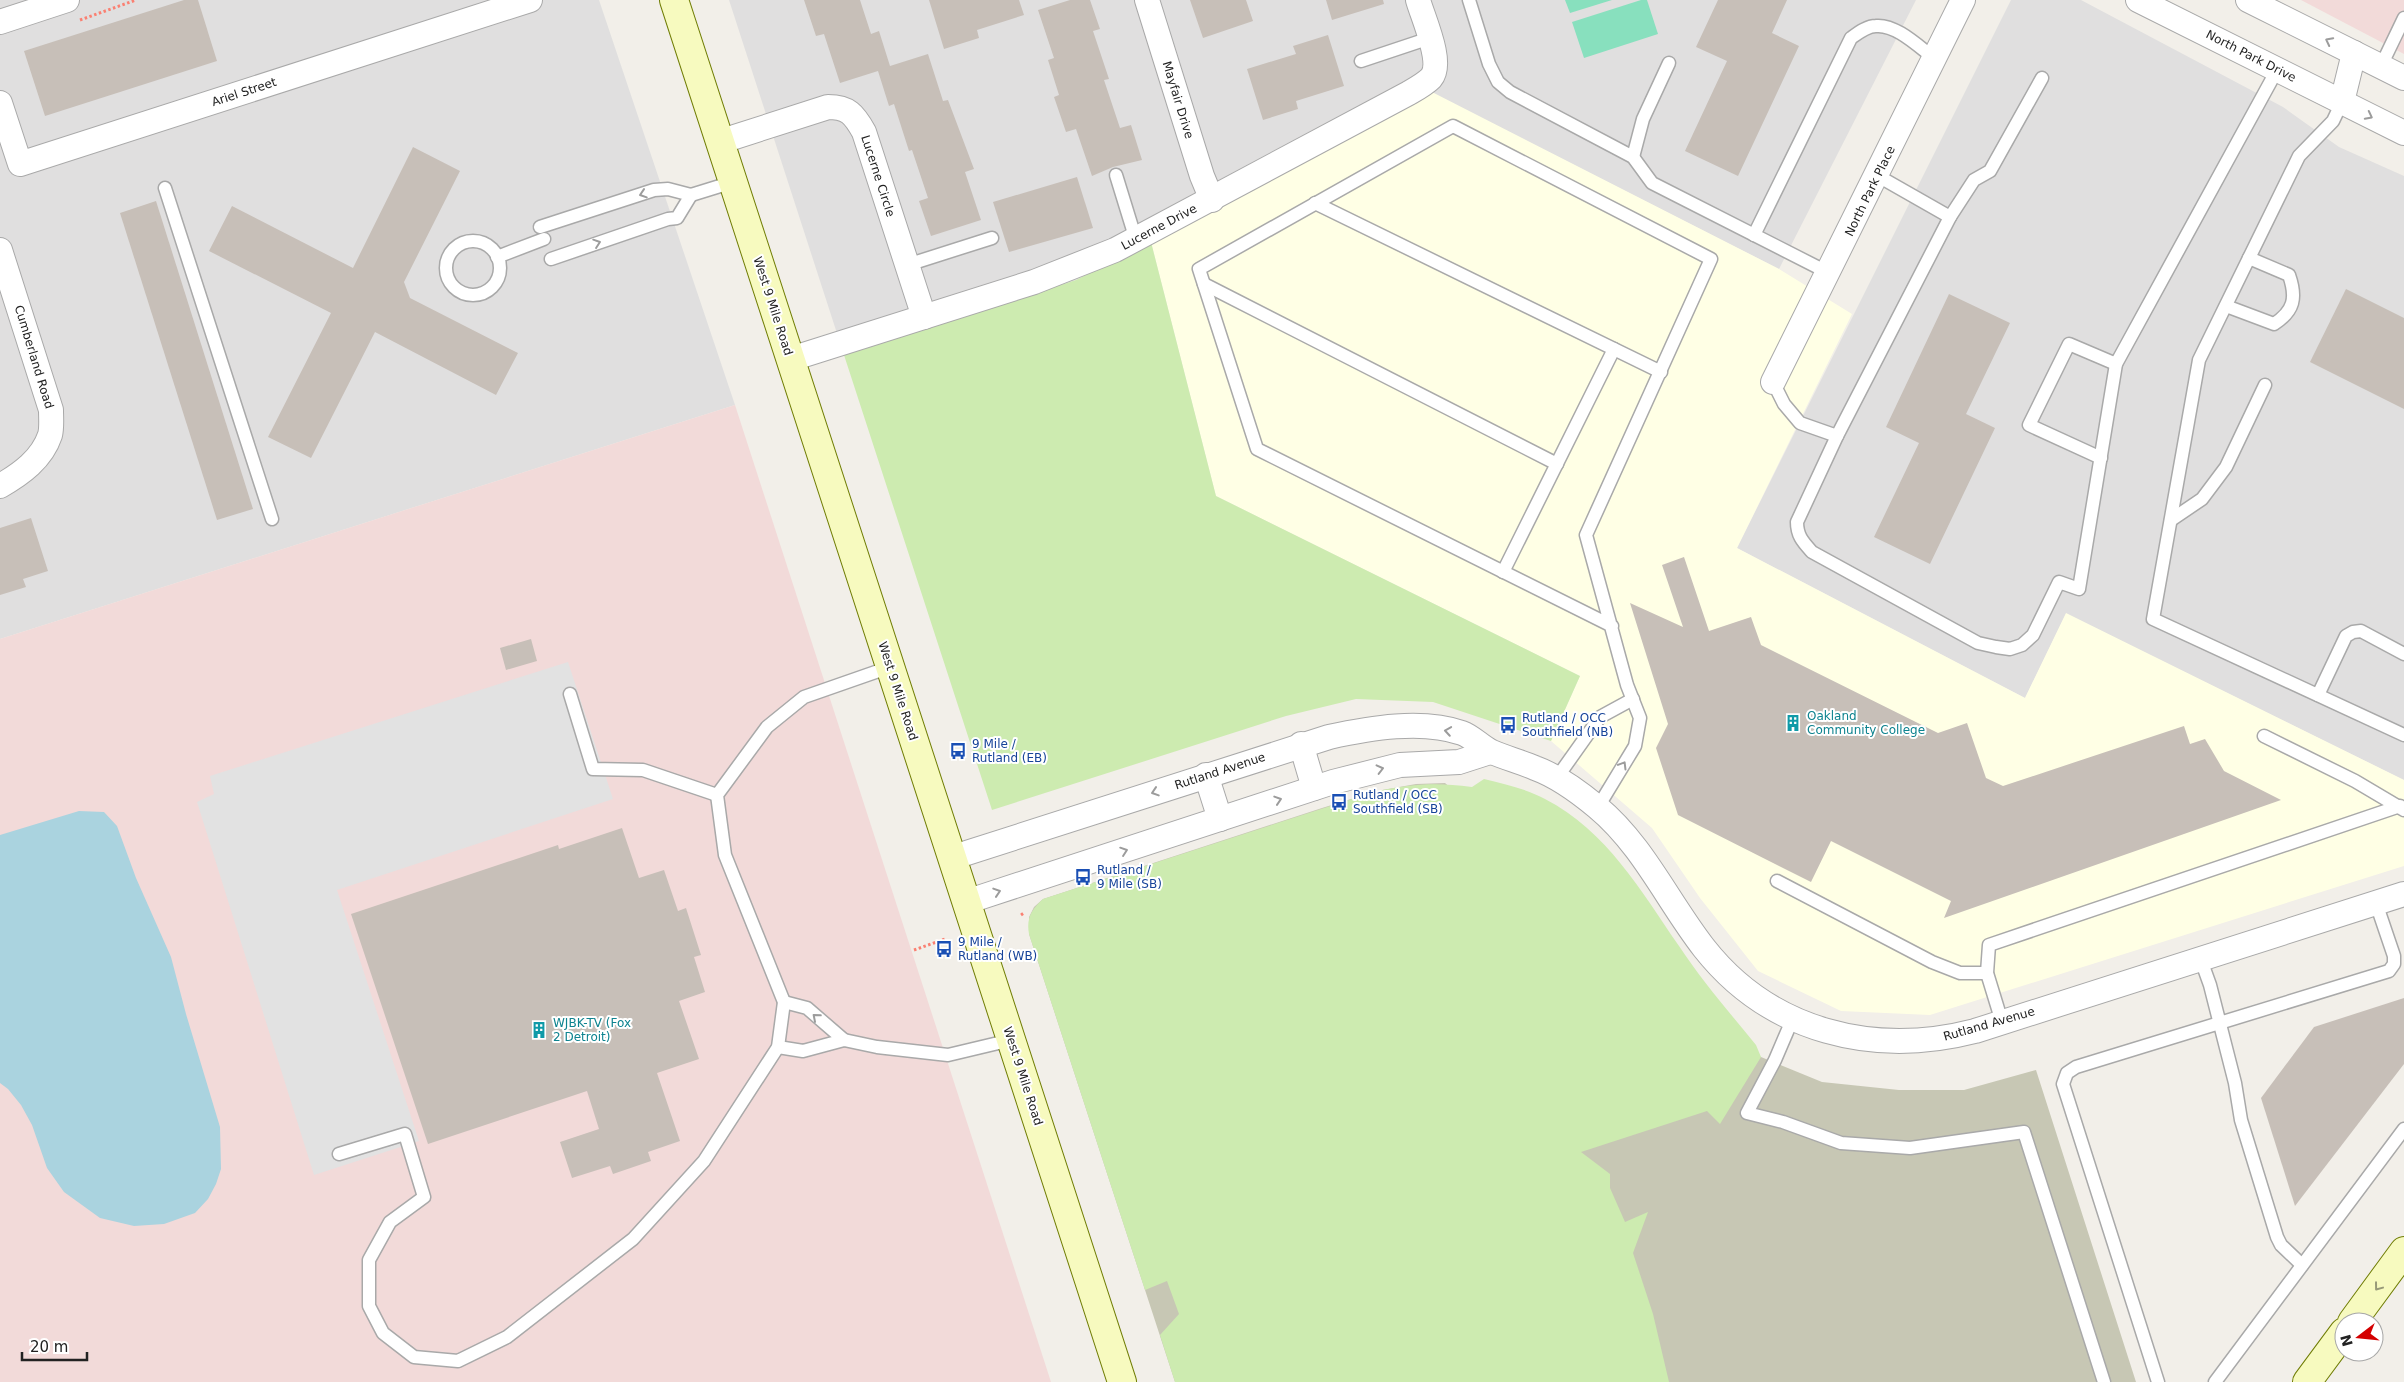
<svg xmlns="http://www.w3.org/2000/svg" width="2404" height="1382" font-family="'DejaVu Sans',sans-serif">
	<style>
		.residential { fill: #e0dfdf }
		.commercial { fill: #f2dad9 }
		.education { fill: #ffffe5 }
		.construction { fill: #c7c7b4 }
		.grass { fill: #cdebb0 }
		.pitch { fill: #88e0be }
		.parking { fill: #e2e2e2 }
		.water { fill: #aad3df }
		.building { fill: #c7bfb8 }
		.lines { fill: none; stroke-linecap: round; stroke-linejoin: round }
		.service-casing { stroke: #a9a9a9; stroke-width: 15 }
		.minor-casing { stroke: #a9a9a9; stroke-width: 26 }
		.secondary-casing { stroke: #707d05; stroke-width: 30 }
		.path { stroke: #fa8072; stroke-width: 3; stroke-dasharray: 2.5 2.5; stroke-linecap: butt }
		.service { stroke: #fff; stroke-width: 12 }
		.minor { stroke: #fff; stroke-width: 24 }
		.secondary { stroke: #f7fabf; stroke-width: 28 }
		.oneway { stroke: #9c9c9c }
		.oneway2 { stroke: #979978 }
		.labels { text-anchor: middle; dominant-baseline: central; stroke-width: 4; stroke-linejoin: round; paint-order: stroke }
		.street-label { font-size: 12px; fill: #222; stroke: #fff }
		.culture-label { font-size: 12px; fill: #0d838f; stroke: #fff; text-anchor: start }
		.transit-label { font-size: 12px; fill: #164399; stroke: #fff; text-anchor: start }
	</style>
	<rect width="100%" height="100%" fill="#f2efe9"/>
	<!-- residential -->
	<g class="residential">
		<path d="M0,0H599L735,405L0,639Z"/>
		<path d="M729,0H1916L1779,269L1430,92L1151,242L1076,280L844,355Z"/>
		<path d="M2011,0H2081L2283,107L2339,147L2404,176V780L2066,614L2025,698L1737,548Z"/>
	</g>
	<!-- commercial -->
	<g class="commercial">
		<path d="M2301,0H2404V54Z"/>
		<path d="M735,405L1051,1382H0V639Z"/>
	</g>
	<!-- education -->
	<path class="education" d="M1430,91L1779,269L1852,314L1737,548L2025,698L2066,613L2404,780V866L1930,1015L1841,1011L1758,971L1700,898L1652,828L1551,741L1580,676L1216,496L1151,242Z"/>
	<!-- construction -->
	<path class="construction" d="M1445,783L1733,1038L1761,1057L1822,1082L1899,1090H1964L2036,1070L2136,1382H1175L1029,934V917L1034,907L1043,899L1322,808L1377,791L1416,784Z"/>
	<!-- grass -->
	<g class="grass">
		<path d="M1151,242L1216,496L1580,676L1551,741L1433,702L1356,699L1286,716L992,810L844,355L1076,280Z"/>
		<path d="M1484,779C1504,784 1527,789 1545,799C1607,831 1641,891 1679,946C1702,981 1730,1013 1756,1045L1761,1057L1720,1124L1707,1111L1581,1152L1610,1174V1188L1625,1222L1648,1212L1633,1253L1653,1314L1669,1382H1175L1160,1335L1179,1314L1167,1281L1145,1290L1029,934C1026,918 1032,909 1043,899L1377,791C1413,784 1435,782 1472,787Z"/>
	</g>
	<!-- pitch -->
	<g class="pitch">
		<path d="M1565,0H1612L1570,13Z"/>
		<path d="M1641,0H1647L1658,34L1584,58L1572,22Z"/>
	</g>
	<!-- parking -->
	<path class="parking" d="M568,662L613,799L337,890L419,1141L314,1175L197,802L214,794L210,776Z"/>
	<!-- water -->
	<path class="water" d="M79,811L104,812L117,826L136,878L171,957L186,1014L220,1127L221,1169L216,1184L208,1199L195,1213L164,1224L134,1226L100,1218L64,1192L47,1168L32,1125L21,1105L8,1089L0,1083V835Z"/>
	<!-- building -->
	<g class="building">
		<path d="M184,0H198L217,61L45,116L24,51Z"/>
		<path d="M804,0H860L871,34L879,31L890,66L928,54L943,101L948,100L974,169L965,172L981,220L931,236L919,201L928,198L912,150L909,151L894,104L889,106L878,71L840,83L824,34L816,36Z"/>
		<path d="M929,0H1019L1024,15L977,30L979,38L944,49Z"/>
		<path d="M1070,0H1090L1100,29L1093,31L1109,79L1104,80L1120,128L1131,125L1142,160L1113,167L1092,176L1076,129L1066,132L1054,97L1059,95L1048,60L1054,58L1038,10Z"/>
		<path d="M1190,0H1246L1253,21L1203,38Z"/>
		<path d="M1326,0H1383L1384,4L1332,20Z"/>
		<path d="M1718,0H1787L1772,33L1799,46L1738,176L1685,151L1727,61L1696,47Z"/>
		<path d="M1328,35L1344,86L1296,101L1298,109L1263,120L1247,69L1296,54L1293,46Z"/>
		<path d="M413,147L460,171L404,282L410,298L518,353L496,395L375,332L311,458L268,437L331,313L209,251L232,206L353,268Z"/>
		<path d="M1077,177L1093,228L1009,252L993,202Z"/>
		<path d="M156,201L253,509L217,520L120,213Z"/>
		<path d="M2346,289L2404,318V409L2310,362Z"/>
		<path d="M1949,294L2010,323L1966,414L1995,428L1930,564L1874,537L1919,443L1886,427Z"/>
		<path d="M31,518L48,571L23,579L26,587L0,595V528Z"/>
		<path d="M1684,557L1709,631L1751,617L1761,645L1938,733L1967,723L1986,778L2003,786L2184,726L2190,744L2205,739L2224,771L2281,800L1944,918L1951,901L1831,841L1811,882L1678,815L1656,748L1668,724L1630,603L1683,627L1662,565Z"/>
		<path d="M531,639L537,661L506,670L500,648Z"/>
		<path d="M622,828L639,878L664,870L678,911L686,908L701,955L694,957L705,992L679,1001L699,1059L657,1073L680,1141L648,1152L651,1161L613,1174L610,1166L572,1178L560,1142L599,1129L587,1091L428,1144L351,914L558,845L559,849Z"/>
		<path d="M2404,998V1064L2295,1206L2261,1098L2314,1027Z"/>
	</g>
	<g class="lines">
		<!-- service casing -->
		<g class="service-casing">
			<g id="service">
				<path d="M1469,0L1489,64L1498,82L1510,92L1633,157L1652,183L1829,273"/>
				<path d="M1361,61L1430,38"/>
				<path d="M2381,66L2404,18"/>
				<path d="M2342,102L2333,121L2299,156L2199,360L2153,619L2404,735"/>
				<path d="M1633,157L1643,119L1669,63"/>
				<path d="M1116,175L1136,240"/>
				<path d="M1878,176L1950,217L1974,180L1990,171L2042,78"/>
				<path d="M165,188L272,519"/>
				<path d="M1315,203L1661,372"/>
				<path d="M540,227L654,190L668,189L691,195L733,182"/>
				<path d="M1754,235L1851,38C1858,33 1867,26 1876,26C1896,24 1919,47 1934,58"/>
				<circle cx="473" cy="268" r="27"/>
				<path d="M497,257L544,239"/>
				<path d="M551,259L668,219L677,218L691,195"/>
				<path d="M907,265L992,238"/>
				<path d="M1204,284L1557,464"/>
				<path d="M2226,306L2274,324C2294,311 2297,298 2289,275L2249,258"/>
				<path d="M1773,382L1784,404L1800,423L1837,436L1797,522C1797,536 1803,542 1812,552L1978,643L1996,647L2010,649L2022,645L2033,635L2059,582L2079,589L2116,364L2277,70"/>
				<path d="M1837,436L1950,217"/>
				<path d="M2101,458L2029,425L2069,344L2116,364"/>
				<path d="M2171,520L2202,499L2226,467L2265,385"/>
				<path d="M1503,572L1614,349"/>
				<path d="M570,694L593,769L643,770L717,795"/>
				<path d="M2318,695L2346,636L2353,632L2361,631L2404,654"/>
				<path d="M2264,736L2355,781L2404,810"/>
				<path d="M1556,779L1600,717L1633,699"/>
				<path d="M1598,807L1635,746L1640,718L1627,685L1586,535L1711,259L1453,126L1199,269L1257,449L1612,626"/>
				<path d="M1777,881L1932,962L1960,973H1987"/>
				<path d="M2201,960L2210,985L2235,1083L2241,1120L2277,1237L2281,1245L2302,1265"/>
				<path d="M784,1002L807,1008L844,1040"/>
				<path d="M1793,1018L1775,1060L1747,1113L1783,1122L1841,1143L1910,1148L2024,1132L2104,1382"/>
				<path d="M2002,1022L1987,973L1989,945L2400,806"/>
				<path d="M778,1047L803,1051L844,1040L877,1047L948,1055L1011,1040"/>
				<path d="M339,1154L405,1134L424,1197L390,1222L369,1260V1306L383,1333L414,1357L458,1361L507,1337L633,1239L704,1161L778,1047L784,1002L725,855L717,795L767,727L804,697L890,667"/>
				<path d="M2158,1382L2063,1084L2067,1073L2076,1067L2389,971L2394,964V956L2376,903"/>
				<path d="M2215,1382L2404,1129"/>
			</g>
		</g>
		<!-- minor casing -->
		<g class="minor-casing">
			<g id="minor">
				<path d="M1147,0L1202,176L1212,200"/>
				<path d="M2138,0L2404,133"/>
				<path d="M2248,0L2404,78"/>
				<path d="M0,22L67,0"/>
				<path d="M2342,102L2354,53"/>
				<path d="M0,103L20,164L530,0"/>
				<path d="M719,142L828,107C848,107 854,114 864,132L924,317"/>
				<path d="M0,250L51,410C51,418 52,428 50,435C42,459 21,474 0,486"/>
				<path d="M791,359L1034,282L1115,250L1409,93C1416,89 1425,84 1431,78C1444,63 1423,18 1418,0"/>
				<path d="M1773,382L1963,0"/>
				<path d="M1301,744L1314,788"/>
				<path d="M1206,775L1220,819"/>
				<path d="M951,858L1329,737C1370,728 1422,719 1462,733C1473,737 1481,747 1492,752C1506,758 1521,762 1535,768C1557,776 1579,792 1597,807C1643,845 1668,902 1704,948C1770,1032 1874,1057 1975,1031L2404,894"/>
				<path d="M966,902L1333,782L1400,765L1459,762L1490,752"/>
			</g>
		</g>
		<!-- secondary casing -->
		<g class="secondary-casing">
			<g id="secondary">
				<path d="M674,0L1122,1382"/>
				<path d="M2352,1322L2404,1251"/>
				<path d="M2307,1382L2344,1332"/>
			</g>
		</g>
		<!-- path -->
		<g class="path">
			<path d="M80,20L136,0"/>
			<path d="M1021,915L1024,913"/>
			<path d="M914,950L945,939"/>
		</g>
		<!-- service -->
		<use href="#service" class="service"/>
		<!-- minor -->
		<use href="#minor" class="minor"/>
		<!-- secondary -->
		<use href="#secondary" class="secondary"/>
	</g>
	<!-- one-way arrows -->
	<defs><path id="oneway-chevron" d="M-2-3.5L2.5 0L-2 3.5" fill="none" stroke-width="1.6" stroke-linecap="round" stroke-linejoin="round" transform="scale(1.25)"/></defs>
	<g class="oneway">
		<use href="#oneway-chevron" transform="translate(2329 41) rotate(-153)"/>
		<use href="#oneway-chevron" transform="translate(2369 116) rotate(27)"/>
		<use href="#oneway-chevron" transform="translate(643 194) rotate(162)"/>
		<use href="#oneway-chevron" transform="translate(597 243) rotate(-19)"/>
		<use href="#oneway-chevron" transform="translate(1448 731) rotate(-171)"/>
		<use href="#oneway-chevron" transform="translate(1623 765) rotate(-59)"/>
		<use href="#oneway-chevron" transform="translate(1380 769) rotate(-14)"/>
		<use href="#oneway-chevron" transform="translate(1155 792) rotate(162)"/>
		<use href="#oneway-chevron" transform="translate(1278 800) rotate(-18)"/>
		<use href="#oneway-chevron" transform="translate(1124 851) rotate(-19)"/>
		<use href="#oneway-chevron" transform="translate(997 892) rotate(-18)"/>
		<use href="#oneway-chevron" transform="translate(816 1017) rotate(-139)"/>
	</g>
	<use class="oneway2" href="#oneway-chevron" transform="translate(2378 1287) rotate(127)"/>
	<!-- icons -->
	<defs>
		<g id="building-bare" transform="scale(1.35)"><path d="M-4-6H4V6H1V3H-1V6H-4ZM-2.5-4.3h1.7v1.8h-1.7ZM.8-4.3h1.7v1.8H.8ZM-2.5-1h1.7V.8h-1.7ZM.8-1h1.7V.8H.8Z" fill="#0f9aa8" stroke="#fff" stroke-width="2.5" paint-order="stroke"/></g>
		<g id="bus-bare" transform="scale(1.35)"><path d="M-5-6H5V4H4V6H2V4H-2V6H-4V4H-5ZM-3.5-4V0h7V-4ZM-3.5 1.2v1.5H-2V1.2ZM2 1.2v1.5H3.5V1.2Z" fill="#1a4fb4" stroke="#fff" stroke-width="2.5" paint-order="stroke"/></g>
	</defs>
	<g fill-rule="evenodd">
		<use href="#building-bare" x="1793" y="723"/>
		<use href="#bus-bare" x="1508" y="725"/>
		<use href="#bus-bare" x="958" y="751"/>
		<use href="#bus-bare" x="1339" y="802"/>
		<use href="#bus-bare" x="1083" y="877"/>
		<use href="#bus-bare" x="944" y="949"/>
		<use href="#building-bare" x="539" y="1030"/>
	</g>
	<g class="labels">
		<!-- street labels -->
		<g class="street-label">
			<text transform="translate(2251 56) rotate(27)">North Park Drive</text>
			<text transform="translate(244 92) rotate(-18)">Ariel Street</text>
			<text transform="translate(1178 100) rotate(73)">Mayfair Drive</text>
			<text transform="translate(878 176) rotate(72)">Lucerne Circle</text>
			<text transform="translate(1870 191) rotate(-64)">North Park Place</text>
			<text transform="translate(1159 227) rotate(-28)">Lucerne Drive</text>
			<text transform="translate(773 306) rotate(72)">West 9 Mile Road</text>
			<text transform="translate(34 357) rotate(73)">Cumberland Road</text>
			<text transform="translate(898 691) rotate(72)">West 9 Mile Road</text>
			<text transform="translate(1220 771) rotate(-18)">Rutland Avenue</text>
			<text transform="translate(1989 1024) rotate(-16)">Rutland Avenue</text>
			<text transform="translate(1023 1076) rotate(72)">West 9 Mile Road</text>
		</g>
		<!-- culture labels -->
		<g class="culture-label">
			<text x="1807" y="716">Oakland<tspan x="1807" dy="14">Community College</tspan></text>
			<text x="553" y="1023">WJBK-TV (Fox<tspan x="553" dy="14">2 Detroit)</tspan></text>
		</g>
		<!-- transit labels -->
		<g class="transit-label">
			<text x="1522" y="718">Rutland / OCC<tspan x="1522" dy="14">Southfield (NB)</tspan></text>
			<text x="972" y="744">9 Mile /<tspan x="972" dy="14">Rutland (EB)</tspan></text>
			<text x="1353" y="795">Rutland / OCC<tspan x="1353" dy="14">Southfield (SB)</tspan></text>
			<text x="1097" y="870">Rutland /<tspan x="1097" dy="14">9 Mile (SB)</tspan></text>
			<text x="958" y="942">9 Mile /<tspan x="958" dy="14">Rutland (WB)</tspan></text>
		</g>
	</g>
	<!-- north arrow -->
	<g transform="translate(2359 1337) rotate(254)"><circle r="24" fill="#ffffff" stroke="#a7a7a7"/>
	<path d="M0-4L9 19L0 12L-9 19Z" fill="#d40000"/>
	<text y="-8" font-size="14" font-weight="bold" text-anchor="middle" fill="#222222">N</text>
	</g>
	<!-- scale -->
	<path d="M22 1352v8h65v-8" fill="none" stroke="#222222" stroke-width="2.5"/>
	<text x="30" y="1352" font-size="15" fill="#222222" stroke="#ffffff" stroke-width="4" paint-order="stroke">20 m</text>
</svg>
